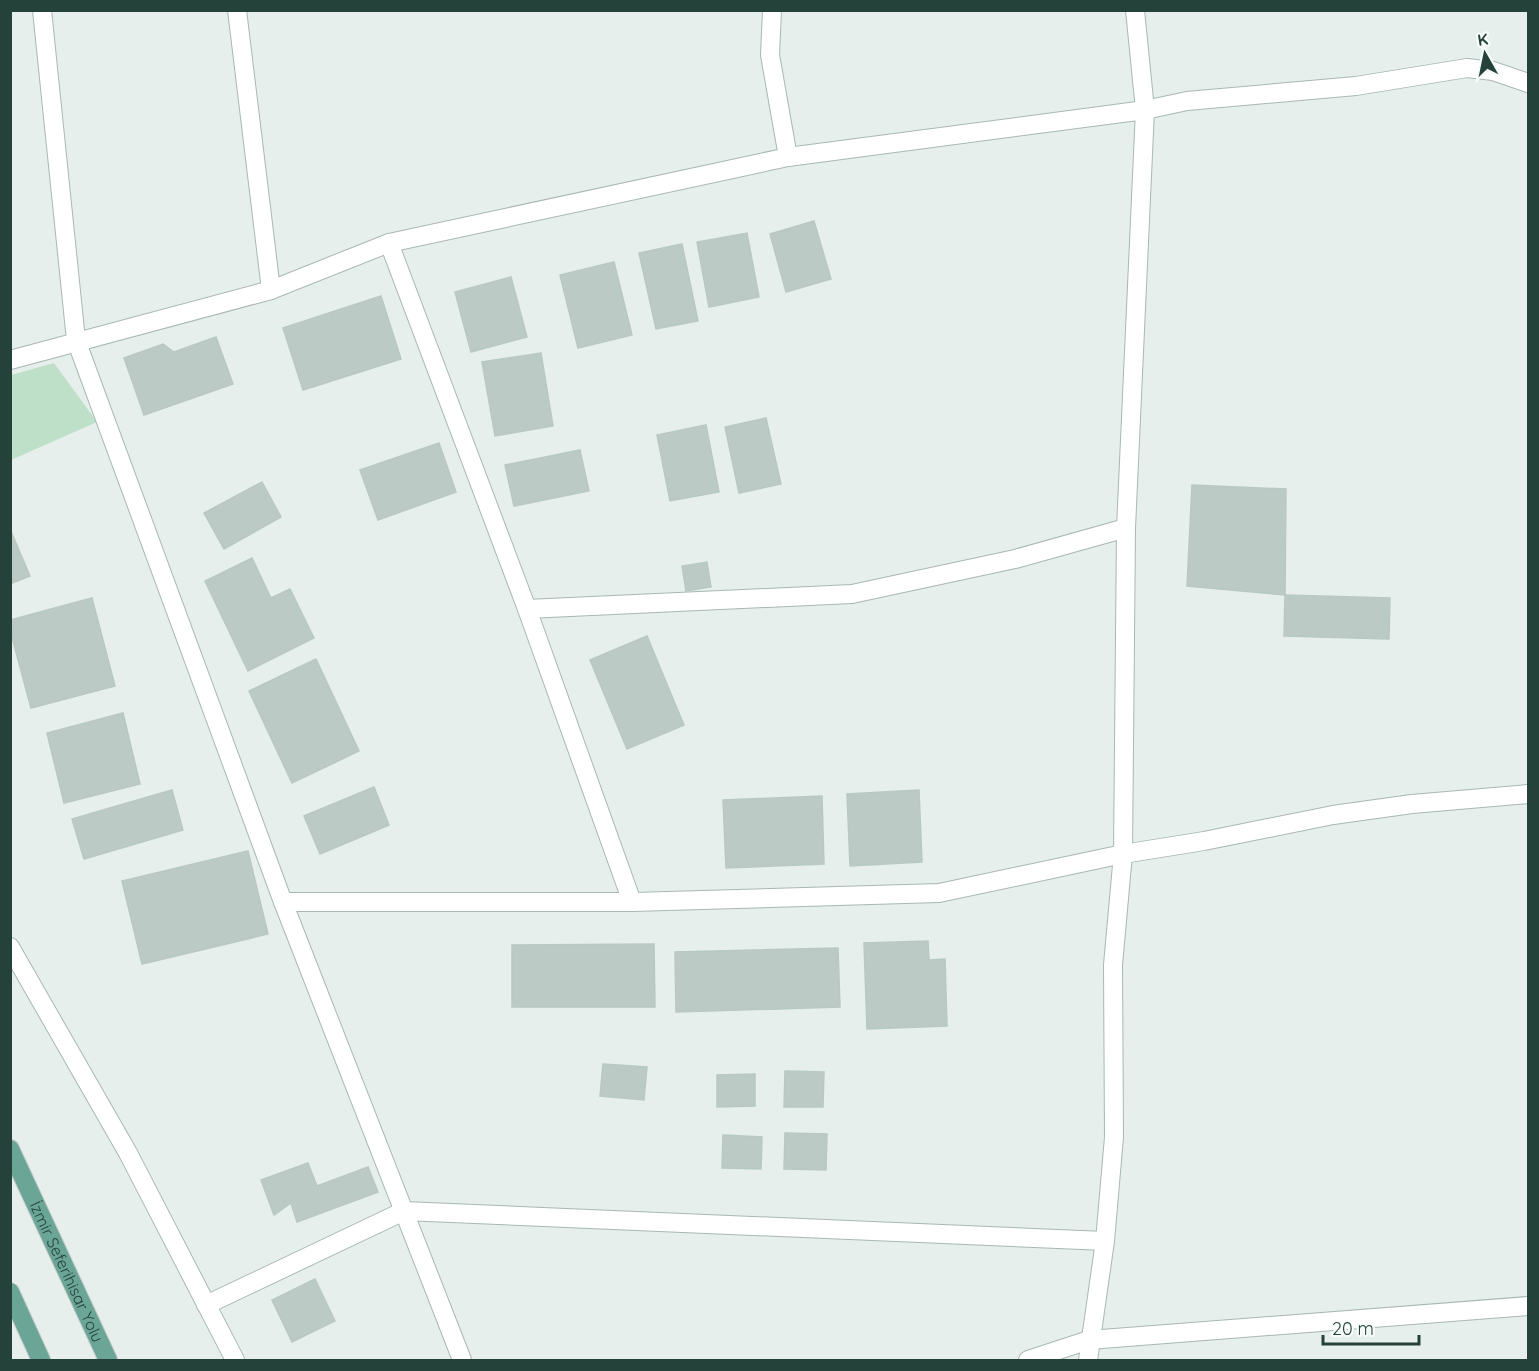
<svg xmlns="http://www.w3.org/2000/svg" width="1539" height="1371" font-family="Quicksand,sans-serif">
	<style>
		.green { fill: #bfe0c8 }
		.building { fill: #bbcac4; stroke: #b8c9c2; stroke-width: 1.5 }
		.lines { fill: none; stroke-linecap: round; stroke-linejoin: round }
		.minor-casing { stroke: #a8b8b2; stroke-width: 20 }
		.primary-casing { stroke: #c2cac8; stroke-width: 20 }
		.minor { stroke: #fff; stroke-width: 18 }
		.primary { stroke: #6aa596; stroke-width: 18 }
		.labels { text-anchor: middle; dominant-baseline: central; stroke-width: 4.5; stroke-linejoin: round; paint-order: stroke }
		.street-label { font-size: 16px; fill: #24423a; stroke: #f7fbf9 }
	</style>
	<rect width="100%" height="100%" fill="#e6efeb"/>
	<!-- green -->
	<path class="green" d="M54,363L97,422L11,460V375Z"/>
	<!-- building -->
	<g class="building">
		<path d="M814,221L831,279L786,292L770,234Z"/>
		<path d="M747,233L759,297L709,307L697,242Z"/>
		<path d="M682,244L698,321L656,329L639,253Z"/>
		<path d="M614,262L632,335L578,348L560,275Z"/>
		<path d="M511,277L527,337L471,352L455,292Z"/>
		<path d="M381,296L401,359L303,390L283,328Z"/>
		<path d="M216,337L233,384L144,415L124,358L163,344L174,352Z"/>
		<path d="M541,353L553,426L495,436L482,362Z"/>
		<path d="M766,418L781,484L739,493L725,427Z"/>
		<path d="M706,425L719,492L670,501L657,435Z"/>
		<path d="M439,443L456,492L378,520L360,470Z"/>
		<path d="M580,450L589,491L514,506L505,465Z"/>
		<path d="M262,482L281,517L224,549L204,513Z"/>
		<path d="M1192,485L1286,489L1285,595L1187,586Z"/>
		<path d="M10,529L30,576L10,584Z"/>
		<path d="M252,558L271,598L290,589L314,638L248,671L205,581Z"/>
		<path d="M707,562L711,587L686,591L682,566Z"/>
		<path d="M1285,595L1390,598L1389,639L1284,636Z"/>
		<path d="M92,598L115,686L31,708L10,630V620Z"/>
		<path d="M647,636L684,725L627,749L590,660Z"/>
		<path d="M316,659L359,751L292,783L249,691Z"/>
		<path d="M123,713L140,784L64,803L47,733Z"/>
		<path d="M374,787L389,825L320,854L304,816Z"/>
		<path d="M172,790L183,830L84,859L72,819Z"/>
		<path d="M919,790L922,862L850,866L847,794Z"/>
		<path d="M822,796L824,864L726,868L723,800Z"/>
		<path d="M248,851L268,934L142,964L122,881Z"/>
		<path d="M928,941L929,960L945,959L947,1026L867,1029L864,943Z"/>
		<path d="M654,944L655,1007H512V945Z"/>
		<path d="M838,948L840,1007L676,1012L675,952Z"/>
		<path d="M603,1064L647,1067L644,1100L600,1096Z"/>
		<path d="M785,1071L824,1072L823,1107H784Z"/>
		<path d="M755,1074V1106L717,1107V1075Z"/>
		<path d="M785,1133L827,1134L826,1170L784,1169Z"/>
		<path d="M723,1135L762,1137L761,1169L722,1168Z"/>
		<path d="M308,1163L317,1186L368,1167L378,1192L297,1222L291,1203L274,1215L261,1180Z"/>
		<path d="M315,1279L335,1321L292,1342L272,1300Z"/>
	</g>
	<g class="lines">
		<!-- minor casing -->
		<g class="minor-casing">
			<g id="minor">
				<path d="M42,10L76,340L283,902L462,1360"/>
				<path d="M237,10L271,290"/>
				<path d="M772,10L770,55L788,157"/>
				<path d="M389,243L527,609L632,902"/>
				<path d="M10,360L271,290L389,243L788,157L1145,110L1187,101L1356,86L1467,68L1493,71L1528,83"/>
				<path d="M527,609L852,594L1015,559L1126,528"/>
				<path d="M283,902H632L939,893L1123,854L1204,841L1333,815L1412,804L1528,794"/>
				<path d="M10,947L128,1153L235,1360"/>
				<path d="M206,1305L404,1211L1105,1241"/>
				<path d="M1028,1360L1089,1340L1528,1306"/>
				<path d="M1088,1360L1105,1241L1114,1137L1113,965L1123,854L1126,528L1145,110L1135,10"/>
			</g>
		</g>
		<!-- primary casing -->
		<g class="primary-casing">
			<g id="primary">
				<path id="s1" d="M10,1149L108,1360"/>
				<path d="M10,1292L41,1360"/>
			</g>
		</g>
		<!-- minor -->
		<use href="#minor" class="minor"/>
		<!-- primary -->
		<use href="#primary" class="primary"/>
	</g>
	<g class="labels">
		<!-- street labels -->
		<g class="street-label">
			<text stroke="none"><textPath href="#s1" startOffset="135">İzmir Seferihisar Yolu</textPath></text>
		</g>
	</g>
	<!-- border -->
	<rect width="1539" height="1371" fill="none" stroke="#24423a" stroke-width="24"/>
	<!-- north arrow -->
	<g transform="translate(1485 54) rotate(351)" stroke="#f7fbf9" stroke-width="4.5" paint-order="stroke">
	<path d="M0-4.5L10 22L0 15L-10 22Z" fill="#24423a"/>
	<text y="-9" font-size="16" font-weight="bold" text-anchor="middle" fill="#24423a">K</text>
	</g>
	<!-- scale -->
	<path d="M1323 1335v9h96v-9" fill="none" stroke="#24423a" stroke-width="3"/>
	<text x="1332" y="1335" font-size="18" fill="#24423a" stroke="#f7fbf9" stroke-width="4.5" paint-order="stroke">20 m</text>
</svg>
